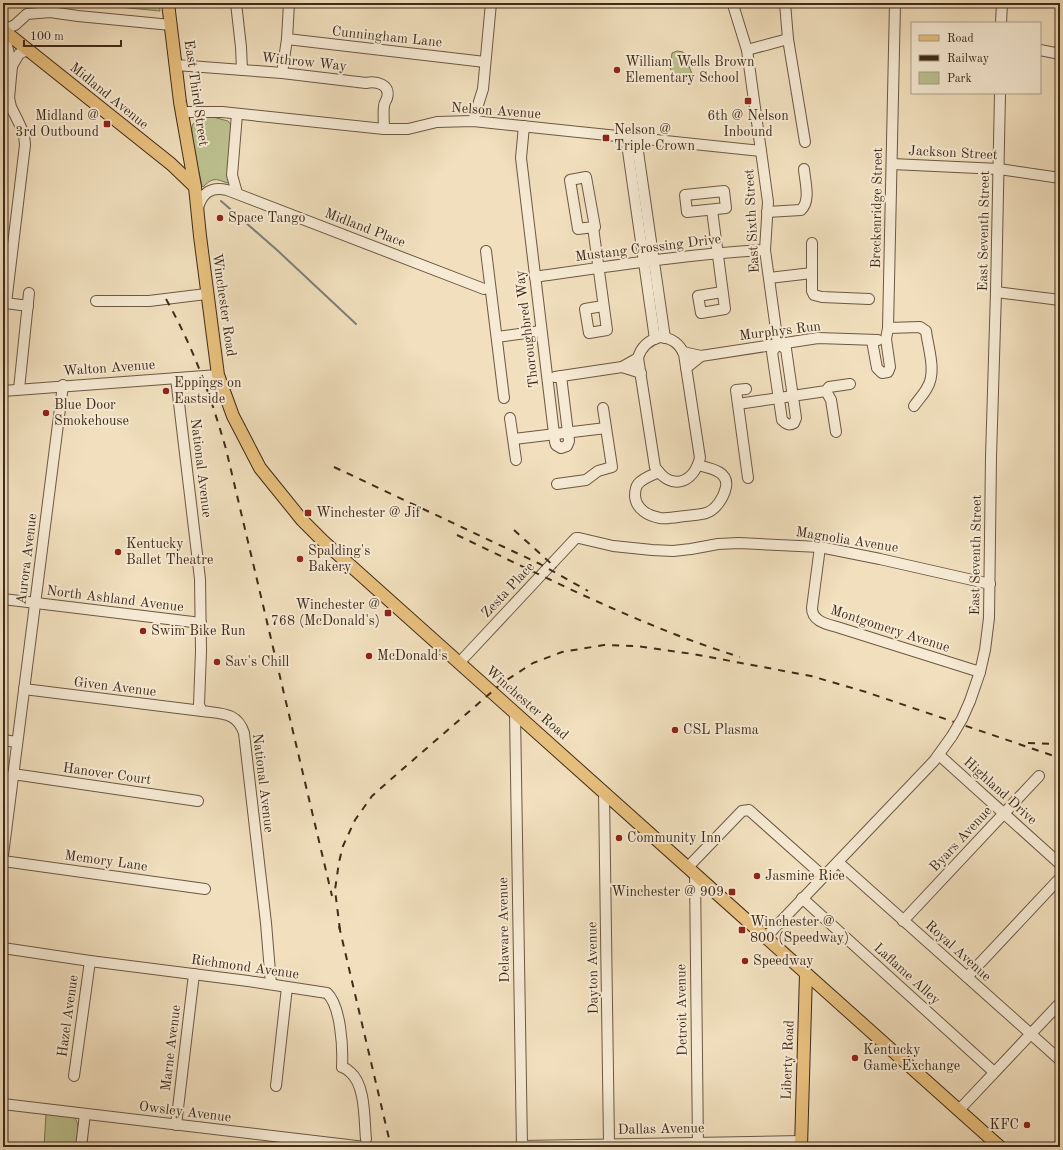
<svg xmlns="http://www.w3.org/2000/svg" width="1063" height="1150" font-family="'Old Standard TT',serif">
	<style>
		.green { fill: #bcc18f; stroke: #7e7654 }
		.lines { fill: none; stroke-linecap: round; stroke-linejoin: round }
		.stream { stroke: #7a807b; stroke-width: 2 }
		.minor-casing { stroke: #6c5842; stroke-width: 12 }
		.major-casing { stroke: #402b19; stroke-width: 14 }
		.minor { stroke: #f6ead4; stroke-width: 10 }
		.major { stroke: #e8c07e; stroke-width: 12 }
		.rail { stroke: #402b19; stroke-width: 2; stroke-dasharray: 7 7; stroke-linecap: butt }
		.minor-bridge-casing { stroke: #6c5842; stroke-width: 12; stroke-linecap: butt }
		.minor-bridge { stroke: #f6ead4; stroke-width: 10 }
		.poi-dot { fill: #8f2418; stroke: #f6ead4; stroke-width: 1.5 }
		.labels { text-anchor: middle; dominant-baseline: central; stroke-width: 4; stroke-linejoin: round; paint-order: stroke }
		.street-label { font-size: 14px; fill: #402b19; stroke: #f6ead4 }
		.poi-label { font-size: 14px; fill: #402b19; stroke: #f6ead4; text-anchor: start }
	</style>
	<rect width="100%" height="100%" fill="#f1dfbd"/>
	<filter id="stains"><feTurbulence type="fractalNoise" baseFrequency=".005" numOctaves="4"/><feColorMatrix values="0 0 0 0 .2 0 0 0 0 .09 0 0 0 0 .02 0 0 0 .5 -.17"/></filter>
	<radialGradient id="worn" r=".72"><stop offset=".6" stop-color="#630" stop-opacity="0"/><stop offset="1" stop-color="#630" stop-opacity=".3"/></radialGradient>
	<!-- green -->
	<g class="green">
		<path d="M41,3H159L160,11L108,6Z"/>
		<path d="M677,51L683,52L693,76L678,83L670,68L672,53Z"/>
		<path d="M209,116L228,121L231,125L229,182L227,183C215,178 212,178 203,187L202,186C200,176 188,131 193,124C197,119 203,117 209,116Z"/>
		<path d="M46,1114L74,1117C81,1124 77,1138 76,1147H44Z"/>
	</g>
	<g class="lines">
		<!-- stream -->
		<path class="stream" d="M221,201L277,250L356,324"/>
		<!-- minor casing -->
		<g class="minor-casing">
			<g id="minor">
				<path d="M236,3L241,47L242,70"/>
				<path d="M734,3V8L747,50L761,151L768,202L765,250L778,344L772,352L782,420C786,424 789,426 794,423L796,418L786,349L778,344"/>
				<path d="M785,3L788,39L805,142"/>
				<path d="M1001,23L1002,3"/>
				<path d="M287,39L485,62"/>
				<path d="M27,50L19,54L12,66L3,30L15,25L27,14L50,12L78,16L171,25"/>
				<path d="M747,50L788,39"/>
				<path d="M1040,50L1060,54"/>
				<path d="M176,65L282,73L366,83C376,81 391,84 387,98C386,101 384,103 384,106C383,114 384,121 384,129"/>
				<path d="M12,66L9,98L11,107L18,121L24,134L25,145L6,303L28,306"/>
				<path d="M282,73L287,39L289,3"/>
				<path d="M182,112H222L384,129H408L437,122L473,121L761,151"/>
				<path d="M237,114L232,175L237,193"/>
				<path d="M473,121L483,89L491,3"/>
				<path d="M524,126L521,158L555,442L556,445L561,448L567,446L569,441L561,376"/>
				<path d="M626,137L655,339"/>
				<path d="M636,138L665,338"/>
				<path d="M892,164L999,169L1060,178"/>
				<path d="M724,191L726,208L687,212L685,195Z"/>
				<path d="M198,208C202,193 211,186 227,190L484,289"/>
				<path d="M712,210L725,309L701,313L698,296L722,292"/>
				<path d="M767,212L801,210C811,201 805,182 804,169"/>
				<path d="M593,227L578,229L570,180L586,177L595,227H593L607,330L589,333L585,309L603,306"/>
				<path d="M812,243V291L814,295L822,297L869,299"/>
				<path d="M486,251L504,398"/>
				<path d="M535,277C611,266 688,254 765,250"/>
				<path d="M769,278L812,273"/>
				<path d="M996,292L1060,300"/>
				<path d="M96,301H149L206,294"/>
				<path d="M888,328L920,327L926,331C928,348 937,372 927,388C924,394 918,400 914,406"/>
				<path d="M497,337L541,331"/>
				<path d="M660,337C672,338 679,343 684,354L700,458C693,484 671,491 655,467L638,358C641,347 649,340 660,337Z"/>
				<path d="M872,341L877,368L882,373L888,372L890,367L886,339L888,328L895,3"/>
				<path d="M683,352L701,356L686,368"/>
				<path d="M701,356L818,338L878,340"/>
				<path d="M638,358L622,367L641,373"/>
				<path d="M555,377L622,367"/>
				<path d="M176,378L200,579L201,651L199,705L202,711C222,714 237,712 244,733L266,923L271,984"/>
				<path d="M19,389L29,293"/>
				<path d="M746,389L736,390L748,478"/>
				<path d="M3,391L218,375"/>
				<path d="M826,391L831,400L836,432"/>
				<path d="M738,404L826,391L829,387L850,384"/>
				<path d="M510,418L516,460"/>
				<path d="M514,439L606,428"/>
				<path d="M659,472C652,475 643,478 638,484C635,488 635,492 635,496C636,509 648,516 660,518C668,519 677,517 685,516C691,515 700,515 706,513C716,510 724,497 726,487C729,471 709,468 698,465"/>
				<path d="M557,484L586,480L598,471L612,467L603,408"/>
				<path d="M820,547L812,608C812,621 826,624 837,627L980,672"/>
				<path d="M3,599L201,623"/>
				<path d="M459,663L573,541L576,538H579L613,546L652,550L673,551L691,549L718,544L739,543L820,547L880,559L990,584"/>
				<path d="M24,689L202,711"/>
				<path d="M970,701L980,672L985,650L989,618L991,457L996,292L1000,93"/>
				<path d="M515,713L522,1147"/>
				<path d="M3,740L17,742"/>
				<path d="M939,755L1060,864"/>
				<path d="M13,774L198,801"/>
				<path d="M604,792L609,1144"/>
				<path d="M3,855L63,385"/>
				<path d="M3,861L205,889"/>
				<path d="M838,862L1060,1060"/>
				<path d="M688,867L742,811L749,810L823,876"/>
				<path d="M695,873L698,1147"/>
				<path d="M802,898L994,1072"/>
				<path d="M903,921L1039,776"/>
				<path d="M765,938L934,761L952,736"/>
				<path d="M3,948L90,961L248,981L327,993C341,1006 343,1048 342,1067C345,1068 348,1070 350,1072C366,1085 364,1121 366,1139"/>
				<path d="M967,977L1060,878"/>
				<path d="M74,1076L90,961"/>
				<path d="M276,1086L287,987"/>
				<path d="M3,1104L365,1147"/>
				<path d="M959,1110L1060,1003"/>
				<path d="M176,1125L194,974"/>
				<path d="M522,1146L801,1141"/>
				<path d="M81,1147L85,1114"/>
			</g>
		</g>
		<!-- major casing -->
		<g class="major-casing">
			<g id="major">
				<path d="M168,3L180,102L195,187L200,236L218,375L233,416L260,468L302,520L323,541L1000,1147"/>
				<path d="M3,30L171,164L195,187"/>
				<path d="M801,1147L806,974"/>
				<path d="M1059,1147L1060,1146"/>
			</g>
		</g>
		<!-- minor -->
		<use href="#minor" class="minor"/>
		<!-- major -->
		<use href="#major" class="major"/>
		<!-- rail -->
		<g class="rail">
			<path d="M166,299C194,349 210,394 226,449L332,896"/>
			<path d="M334,467L540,564L588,591"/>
			<path d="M514,530L556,568"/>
			<path d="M457,535C549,579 643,627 740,657"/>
			<path d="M1028,743L1060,744"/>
			<path d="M339,926L391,1147"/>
			<path d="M340,930L335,890L339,862L343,846L355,820L372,796L397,774L502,683L533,663L562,652L604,645L636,646L693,654L811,676L866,692L1060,758"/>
		</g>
		<!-- minor-bridge casing -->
		<g class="minor-bridge-casing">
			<path id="minor-bridge" d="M952,736L962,719L970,701"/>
		</g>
		<!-- minor-bridge -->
		<use href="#minor-bridge" class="minor-bridge"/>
	</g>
	<!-- markers -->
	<g class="poi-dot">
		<circle cx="617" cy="70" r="4"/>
		<rect x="744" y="97" width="8" height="8" rx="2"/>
		<rect x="103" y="120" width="8" height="8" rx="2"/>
		<rect x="602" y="134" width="8" height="8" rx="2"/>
		<circle cx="220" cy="218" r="4"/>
		<circle cx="166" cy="391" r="4"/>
		<circle cx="46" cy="413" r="4"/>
		<rect x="304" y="509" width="8" height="8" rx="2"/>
		<circle cx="118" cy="552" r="4"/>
		<circle cx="300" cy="559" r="4"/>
		<rect x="384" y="609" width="8" height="8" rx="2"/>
		<circle cx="143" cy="631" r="4"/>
		<circle cx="369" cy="656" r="4"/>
		<circle cx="217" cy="662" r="4"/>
		<circle cx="675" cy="730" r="4"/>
		<circle cx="619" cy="838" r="4"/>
		<circle cx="757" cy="876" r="4"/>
		<rect x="728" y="888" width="8" height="8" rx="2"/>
		<rect x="738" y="926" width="8" height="8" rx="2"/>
		<circle cx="745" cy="961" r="4"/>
		<circle cx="855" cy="1058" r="4"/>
		<circle cx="1027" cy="1125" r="4"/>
	</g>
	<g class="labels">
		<!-- street labels -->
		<g class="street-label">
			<text transform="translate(387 37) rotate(6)">Cunningham Lane</text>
			<text transform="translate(304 62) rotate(6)">Withrow Way</text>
			<text transform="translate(196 93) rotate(82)">East Third Street</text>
			<text transform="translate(109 96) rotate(39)">Midland Avenue</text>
			<text transform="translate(496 111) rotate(4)">Nelson Avenue</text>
			<text transform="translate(953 153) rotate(3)">Jackson Street</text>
			<text transform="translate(877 208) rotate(-89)">Breckenridge Street</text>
			<text transform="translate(752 221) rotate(-93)">East Sixth Street</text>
			<text transform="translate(365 228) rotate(21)">Midland Place</text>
			<text transform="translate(984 231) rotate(-89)">East Seventh Street</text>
			<text transform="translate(648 248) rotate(-7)">Mustang Crossing Drive</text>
			<text transform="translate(224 305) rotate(82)">Winchester Road</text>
			<text transform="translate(527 329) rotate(-97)">Thoroughbred Way</text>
			<text transform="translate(780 331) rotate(-7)">Murphys Run</text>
			<text transform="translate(109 368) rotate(-4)">Walton Avenue</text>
			<text transform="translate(201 468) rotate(83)">National Avenue</text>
			<text transform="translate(847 540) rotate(9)">Magnolia Avenue</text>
			<text transform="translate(976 555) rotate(-89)">East Seventh Street</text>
			<text transform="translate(27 559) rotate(-83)">Aurora Avenue</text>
			<text transform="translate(508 590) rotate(-47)">Zesta Place</text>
			<text transform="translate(115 599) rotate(7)">North Ashland Avenue</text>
			<text transform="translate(890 629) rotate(18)">Montgomery Avenue</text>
			<text transform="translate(115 687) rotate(7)">Given Avenue</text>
			<text transform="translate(527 703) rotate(41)">Winchester Road</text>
			<text transform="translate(107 774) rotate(8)">Hanover Court</text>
			<text transform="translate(263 783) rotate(83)">National Avenue</text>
			<text transform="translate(1000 791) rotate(42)">Highland Drive</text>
			<text transform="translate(961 839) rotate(-47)">Byars Avenue</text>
			<text transform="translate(106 861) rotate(8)">Memory Lane</text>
			<text transform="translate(504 930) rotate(-91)">Delaware Avenue</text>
			<text transform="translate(958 951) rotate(42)">Royal Avenue</text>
			<text transform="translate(245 967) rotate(8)">Richmond Avenue</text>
			<text transform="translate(593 968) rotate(-91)">Dayton Avenue</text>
			<text transform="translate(907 974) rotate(42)">Laflame Alley</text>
			<text transform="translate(682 1010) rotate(-91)">Detroit Avenue</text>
			<text transform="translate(68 1016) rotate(-82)">Hazel Avenue</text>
			<text transform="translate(171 1048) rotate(-83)">Marne Avenue</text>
			<text transform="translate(788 1060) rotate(-88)">Liberty Road</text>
			<text transform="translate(185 1112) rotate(7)">Owsley Avenue</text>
			<text transform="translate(661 1129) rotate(-1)">Dallas Avenue</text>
		</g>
		<!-- poi labels -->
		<g class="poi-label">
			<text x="625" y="62">William Wells Brown<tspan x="625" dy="16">Elementary School</tspan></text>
			<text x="99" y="116" text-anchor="end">Midland @<tspan x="99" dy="16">3rd Outbound</tspan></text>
			<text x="748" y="116" text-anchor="middle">6th @ Nelson<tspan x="748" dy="16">Inbound</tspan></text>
			<text x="614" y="130">Nelson @<tspan x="614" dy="16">Triple Crown</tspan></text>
			<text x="228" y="218">Space Tango</text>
			<text x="174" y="383">Eppings on<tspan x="174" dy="16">Eastside</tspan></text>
			<text x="54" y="405">Blue Door<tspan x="54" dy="16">Smokehouse</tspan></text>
			<text x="316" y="513">Winchester @ Jif</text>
			<text x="126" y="544">Kentucky<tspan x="126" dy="16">Ballet Theatre</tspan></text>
			<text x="308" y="551">Spalding's<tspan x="308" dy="16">Bakery</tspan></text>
			<text x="380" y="605" text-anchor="end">Winchester @<tspan x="380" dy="16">768 (McDonald's)</tspan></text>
			<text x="151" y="631">Swim Bike Run</text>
			<text x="377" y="656">McDonald's</text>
			<text x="225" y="662">Sav's Chill</text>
			<text x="683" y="730">CSL Plasma</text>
			<text x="627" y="838">Community Inn</text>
			<text x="765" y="876">Jasmine Rice</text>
			<text x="724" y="892" text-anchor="end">Winchester @ 909</text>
			<text x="750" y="922">Winchester @<tspan x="750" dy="16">800 (Speedway)</tspan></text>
			<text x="753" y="961">Speedway</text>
			<text x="863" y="1050">Kentucky<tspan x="863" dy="16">Game Exchange</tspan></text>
			<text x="1019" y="1125" text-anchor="end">KFC</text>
		</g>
	</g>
	<!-- margin -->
	<rect width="1063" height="1150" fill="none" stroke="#f1dfbd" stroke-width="16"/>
	<rect x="4" y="4" width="1055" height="1142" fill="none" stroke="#402b19" stroke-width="2"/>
	<rect x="8" y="8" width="1047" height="1134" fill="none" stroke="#402b19"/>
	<!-- legend -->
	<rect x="911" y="22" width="130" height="72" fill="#f6ead4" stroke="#ad9e89"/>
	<rect x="919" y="35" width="20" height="6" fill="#e8c07e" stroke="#ad9e89"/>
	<text x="947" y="42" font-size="12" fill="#402b19">Road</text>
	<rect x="919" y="55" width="20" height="6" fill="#402b19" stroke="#ad9e89"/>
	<text x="947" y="62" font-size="12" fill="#402b19">Railway</text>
	<rect x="919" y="72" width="20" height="12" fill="#bcc18f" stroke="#ad9e89"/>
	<text x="947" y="82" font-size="12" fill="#402b19">Park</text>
	<!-- scale -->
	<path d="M24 40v6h97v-6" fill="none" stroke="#402b19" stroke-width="2"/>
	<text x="30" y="40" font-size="12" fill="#402b19" stroke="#f6ead4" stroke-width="3" paint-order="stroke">100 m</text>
	<rect width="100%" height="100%" filter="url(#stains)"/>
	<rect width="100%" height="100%" fill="url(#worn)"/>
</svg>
